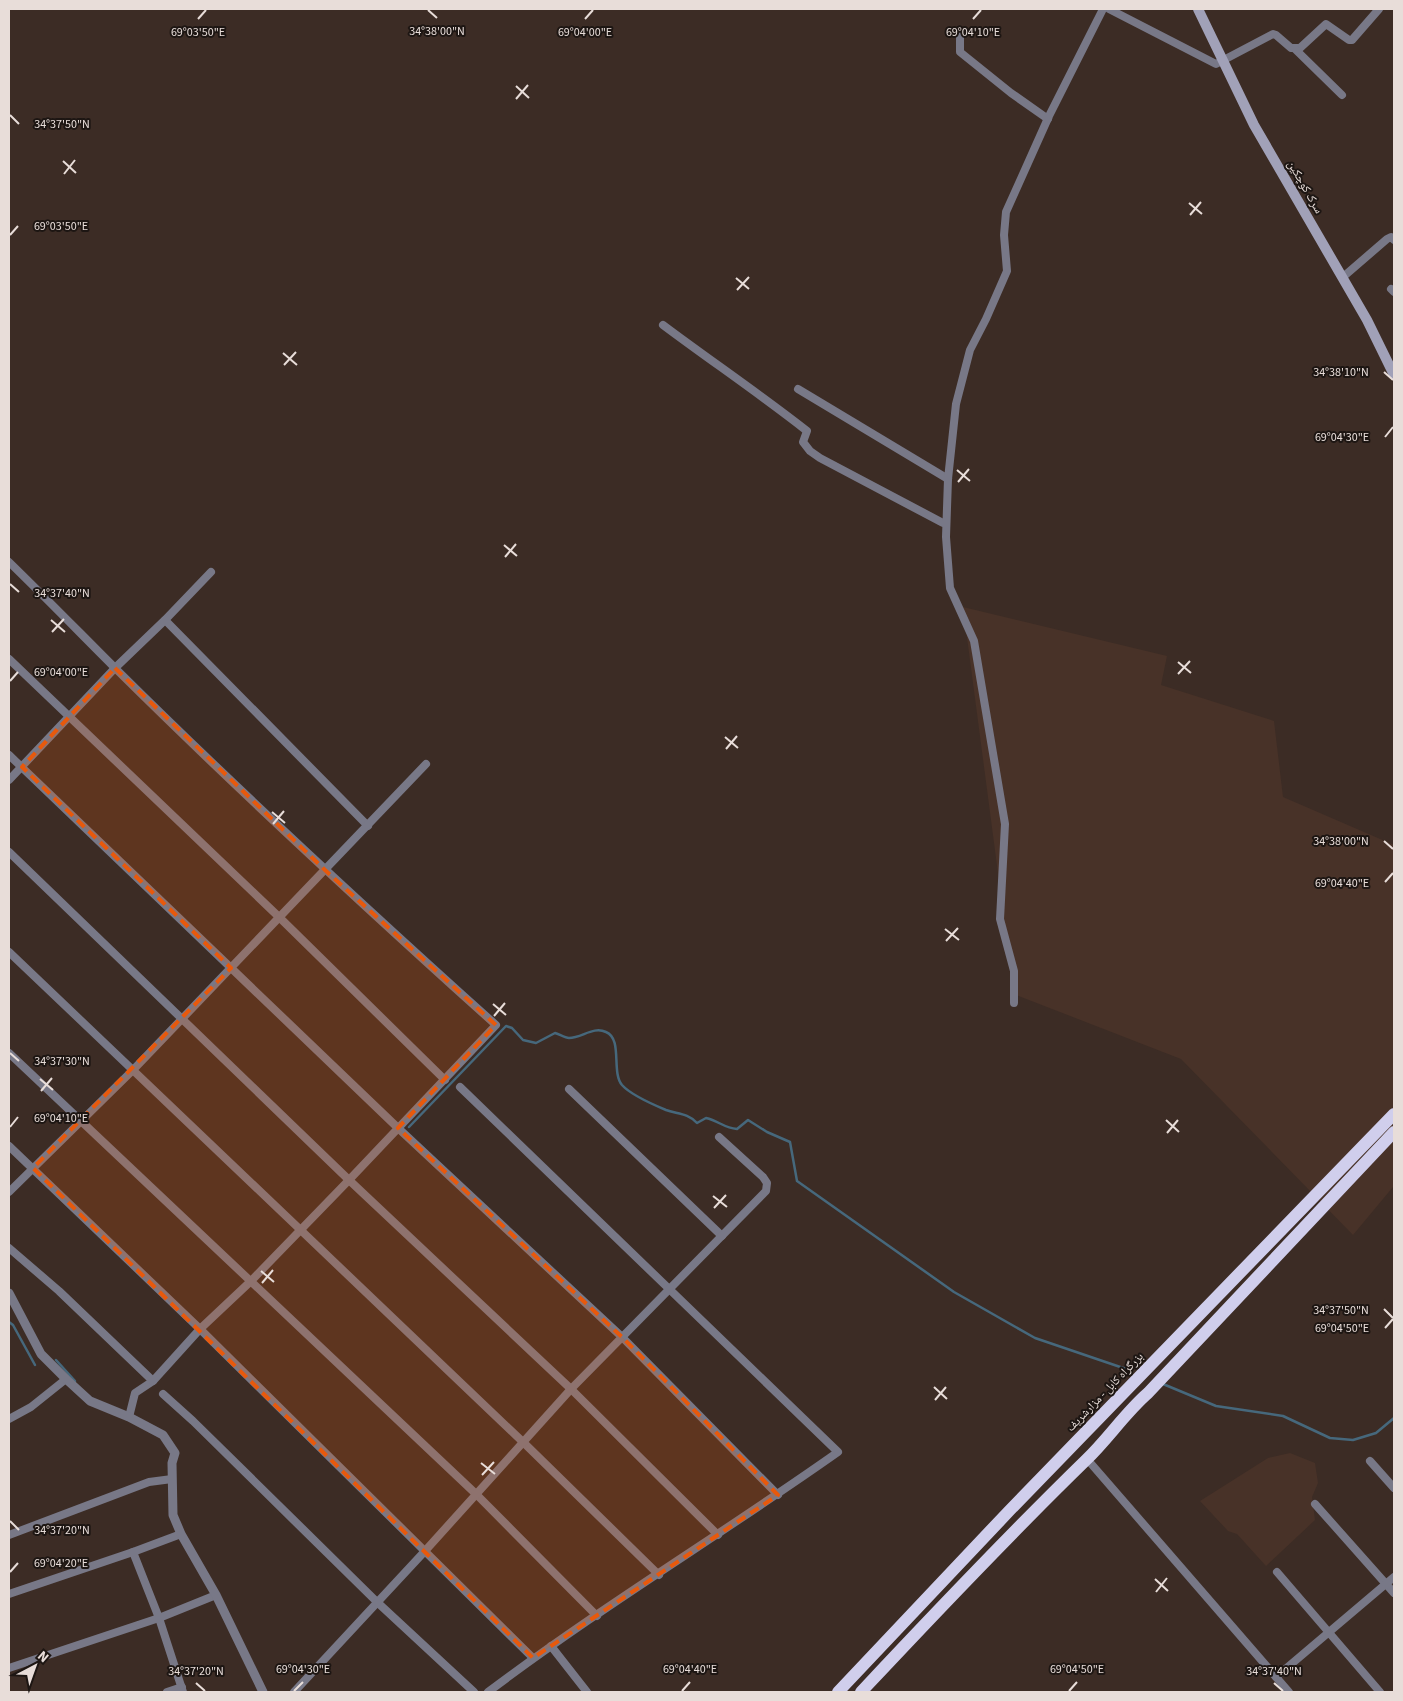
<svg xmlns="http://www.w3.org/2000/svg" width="1403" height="1701" font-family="'Source Sans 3','Noto Naskh Arabic',sans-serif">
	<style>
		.built { fill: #483228 }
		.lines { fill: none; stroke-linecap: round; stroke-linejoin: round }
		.stream { stroke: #46687c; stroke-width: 2.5 }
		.minor { stroke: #787887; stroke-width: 8 }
		.tertiary { stroke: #787887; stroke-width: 9 }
		.secondary { stroke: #a1a1b8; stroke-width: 10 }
		.trunk { stroke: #d0ceec; stroke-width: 12 }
		.marked { fill: #e8590c; fill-opacity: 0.2; stroke: #e8590c; stroke-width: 4; stroke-dasharray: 10 6; stroke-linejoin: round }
		.ticks { fill: none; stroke: #e8ddd9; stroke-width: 2 }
		.labels { text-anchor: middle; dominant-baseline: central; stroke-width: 4; stroke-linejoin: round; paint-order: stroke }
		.street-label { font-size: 12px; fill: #e8ddd9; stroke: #1d1613 }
		.ticks-label { font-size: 12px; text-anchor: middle; fill: #e8ddd9; stroke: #1d1613; stroke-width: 4; stroke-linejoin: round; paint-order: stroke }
	</style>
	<rect width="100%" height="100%" fill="#3c2c25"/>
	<!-- built -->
	<g class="built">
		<path d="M963,607L1167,656L1161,685L1274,721L1283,797L1394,845V1188L1393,1187L1353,1235L1181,1059L1011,993V972Z"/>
		<path d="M1290,1453L1315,1463L1318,1483L1312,1497L1315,1520L1266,1566L1237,1534L1228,1531L1200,1501L1268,1458Z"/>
	</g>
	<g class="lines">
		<!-- stream -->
		<g class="stream">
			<path d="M409,1127L506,1026L512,1028L523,1040L536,1043L555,1033C559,1034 565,1038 569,1038C582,1038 593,1026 606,1032C623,1039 611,1072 622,1085C630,1094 654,1105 666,1110C677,1114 688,1113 697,1123L706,1118C719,1121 724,1128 737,1129L748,1120L767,1132L790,1142L797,1181L954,1292L1035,1338L1132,1371"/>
			<path d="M9,1322L13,1325L35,1365"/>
			<path d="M56,1360L75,1381"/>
			<path d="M1163,1384L1216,1406L1283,1416L1330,1438L1353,1440L1376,1433L1394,1418"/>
		</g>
		<!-- minor -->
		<g class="minor">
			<path d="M1109,9L1216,64L1273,34L1276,35L1291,48H1300L1326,24L1349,40H1352L1379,9"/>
			<path d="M960,35V52L1011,93L1048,119"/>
			<path d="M1295,49L1342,95"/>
			<path d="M1343,277L1387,239L1391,237L1394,240"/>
			<path d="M1391,289L1394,292"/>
			<path d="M663,325C711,361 760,394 807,431L803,442L810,451L820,458L943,523H946"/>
			<path d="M798,389L948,479"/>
			<path d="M9,562C45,597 80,633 116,669C239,791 367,909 496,1025L349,1180L251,1281L200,1329L153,1381L135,1393L129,1417"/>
			<path d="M165,620L368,826"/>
			<path d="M9,659L279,917L445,1080"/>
			<path d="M9,755L398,1128L622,1337L778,1495"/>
			<path d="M9,780L115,668L165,620L211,572"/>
			<path d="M9,852L349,1180L571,1389L718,1535"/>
			<path d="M9,952L524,1443L659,1575"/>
			<path d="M1014,1003V971L1000,919L1005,824L974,641L950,588L946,537L948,479L956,404L970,350L986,319L1007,271L1004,235L1006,212L1049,116L1103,9"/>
			<path d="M9,1053L476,1494L597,1616"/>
			<path d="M460,1087L838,1452C722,1534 601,1607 488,1692"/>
			<path d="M569,1089L722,1236"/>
			<path d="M9,1146L200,1329L533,1658"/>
			<path d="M9,1192L133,1070L426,764"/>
			<path d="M9,1248L59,1291L153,1381"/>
			<path d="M163,1394L193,1421L377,1602L474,1692"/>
			<path d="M9,1419L31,1407L66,1379"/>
			<path d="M1087,1459L1289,1692"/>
			<path d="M1370,1461L1394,1488"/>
			<path d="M1315,1504L1394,1593"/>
			<path d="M9,1535L149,1482L172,1479"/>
			<path d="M133,1552L159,1618L183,1692"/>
			<path d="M1277,1572L1380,1692"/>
			<path d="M9,1594L133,1552L181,1534"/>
			<path d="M551,1646L587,1692"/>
			<path d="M9,1668L159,1618L216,1595"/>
			<path d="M1276,1677L1394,1577"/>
			<path d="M167,1692L182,1687"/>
			<path d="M294,1692L425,1551L571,1389L766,1191L767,1183L763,1177L719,1137"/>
		</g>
		<!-- tertiary -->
		<path class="tertiary" d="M9,1293L41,1354L66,1379L90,1401L129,1417L163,1435L175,1453L172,1463L173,1515L181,1534L216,1595L263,1692"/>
		<!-- secondary -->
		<path class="secondary" d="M1198,9L1254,125L1367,320L1394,375"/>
		<!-- trunk -->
		<g class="trunk">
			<path d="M838,1692L1010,1510L1394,1114"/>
			<path d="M861,1692C935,1613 1009,1535 1086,1460C1108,1439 1125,1413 1148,1393L1394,1132"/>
		</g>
	</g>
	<!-- marked area -->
	<path class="marked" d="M115,668L325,870L496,1025L398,1128L622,1337L778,1495L533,1658L33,1168L231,968L22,767Z"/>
	<!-- ticks -->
	<path class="ticks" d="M428,10L437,18M198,19L206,10M585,19L593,10M973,19L981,10M516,86L529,98M516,99L528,85M10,115L19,124M63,161L76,173M64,174L75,160M1189,203L1202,214M1190,215L1201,202M10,235L18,226M736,278L749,289M737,290L749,277M283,353L297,365M284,365L296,352M1384,372L1393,380M1385,437L1393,427M957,470L970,481M958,482L969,469M504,545L517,556M505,557L516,544M10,584L19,592M51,620L65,632M52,632L64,619M1178,662L1191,673M1178,674L1190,661M10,681L18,672M725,737L738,748M726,749L737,736M272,812L285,823M273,824L284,811M1384,841L1393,849M1385,882L1393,873M945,929L959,940M946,941L958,928M493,1004L506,1015M494,1016L505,1003M10,1053L19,1061M40,1079L53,1090M41,1091L52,1078M1166,1120L1179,1132M10,1127L18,1117M1167,1133L1178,1120M713,1196L727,1207M714,1208L726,1195M261,1271L274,1282M262,1283L273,1270M1384,1309L1393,1318M1385,1328L1393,1319M934,1387L947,1399M935,1400L946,1387M481,1463L495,1474M482,1475L494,1462M10,1521L19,1530M10,1572L18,1563M1155,1579L1168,1591M1156,1592L1167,1578M196,1683L205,1691M1274,1683L1283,1691M294,1691L303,1682M682,1691L690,1682M1069,1691L1077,1682"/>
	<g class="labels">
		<!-- street labels -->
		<g class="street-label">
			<text transform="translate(1305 187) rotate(60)">سرک کوچکین</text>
			<text transform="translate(1105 1392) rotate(-46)">بزرگراه کابل - مزارشریف</text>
		</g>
	</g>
	<g class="ticks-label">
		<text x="437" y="35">34°38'00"N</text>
		<text x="198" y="36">69°03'50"E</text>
		<text x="585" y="36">69°04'00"E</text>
		<text x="973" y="36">69°04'10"E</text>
		<text x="62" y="128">34°37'50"N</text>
		<text x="61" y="230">69°03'50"E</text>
		<text x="1341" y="376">34°38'10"N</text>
		<text x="1342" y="441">69°04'30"E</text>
		<text x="62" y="597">34°37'40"N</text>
		<text x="61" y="676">69°04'00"E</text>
		<text x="1341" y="845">34°38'00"N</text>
		<text x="1342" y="887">69°04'40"E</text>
		<text x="62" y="1065">34°37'30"N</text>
		<text x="61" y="1122">69°04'10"E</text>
		<text x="1341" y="1314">34°37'50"N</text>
		<text x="1342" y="1332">69°04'50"E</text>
		<text x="62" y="1534">34°37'20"N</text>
		<text x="61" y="1567">69°04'20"E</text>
		<text x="303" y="1673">69°04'30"E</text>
		<text x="690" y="1673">69°04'40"E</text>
		<text x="1077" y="1673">69°04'50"E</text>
		<text x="196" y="1675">34°37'20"N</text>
		<text x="1274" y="1675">34°37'40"N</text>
	</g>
	<!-- border -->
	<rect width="1403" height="1701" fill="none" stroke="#e8ddd9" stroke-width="20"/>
	<!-- north arrow -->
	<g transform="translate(35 1666) rotate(41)" stroke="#1d1613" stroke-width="4" paint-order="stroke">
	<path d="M0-4L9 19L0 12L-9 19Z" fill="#e8ddd9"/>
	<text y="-8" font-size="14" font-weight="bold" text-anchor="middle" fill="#e8ddd9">N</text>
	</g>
</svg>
